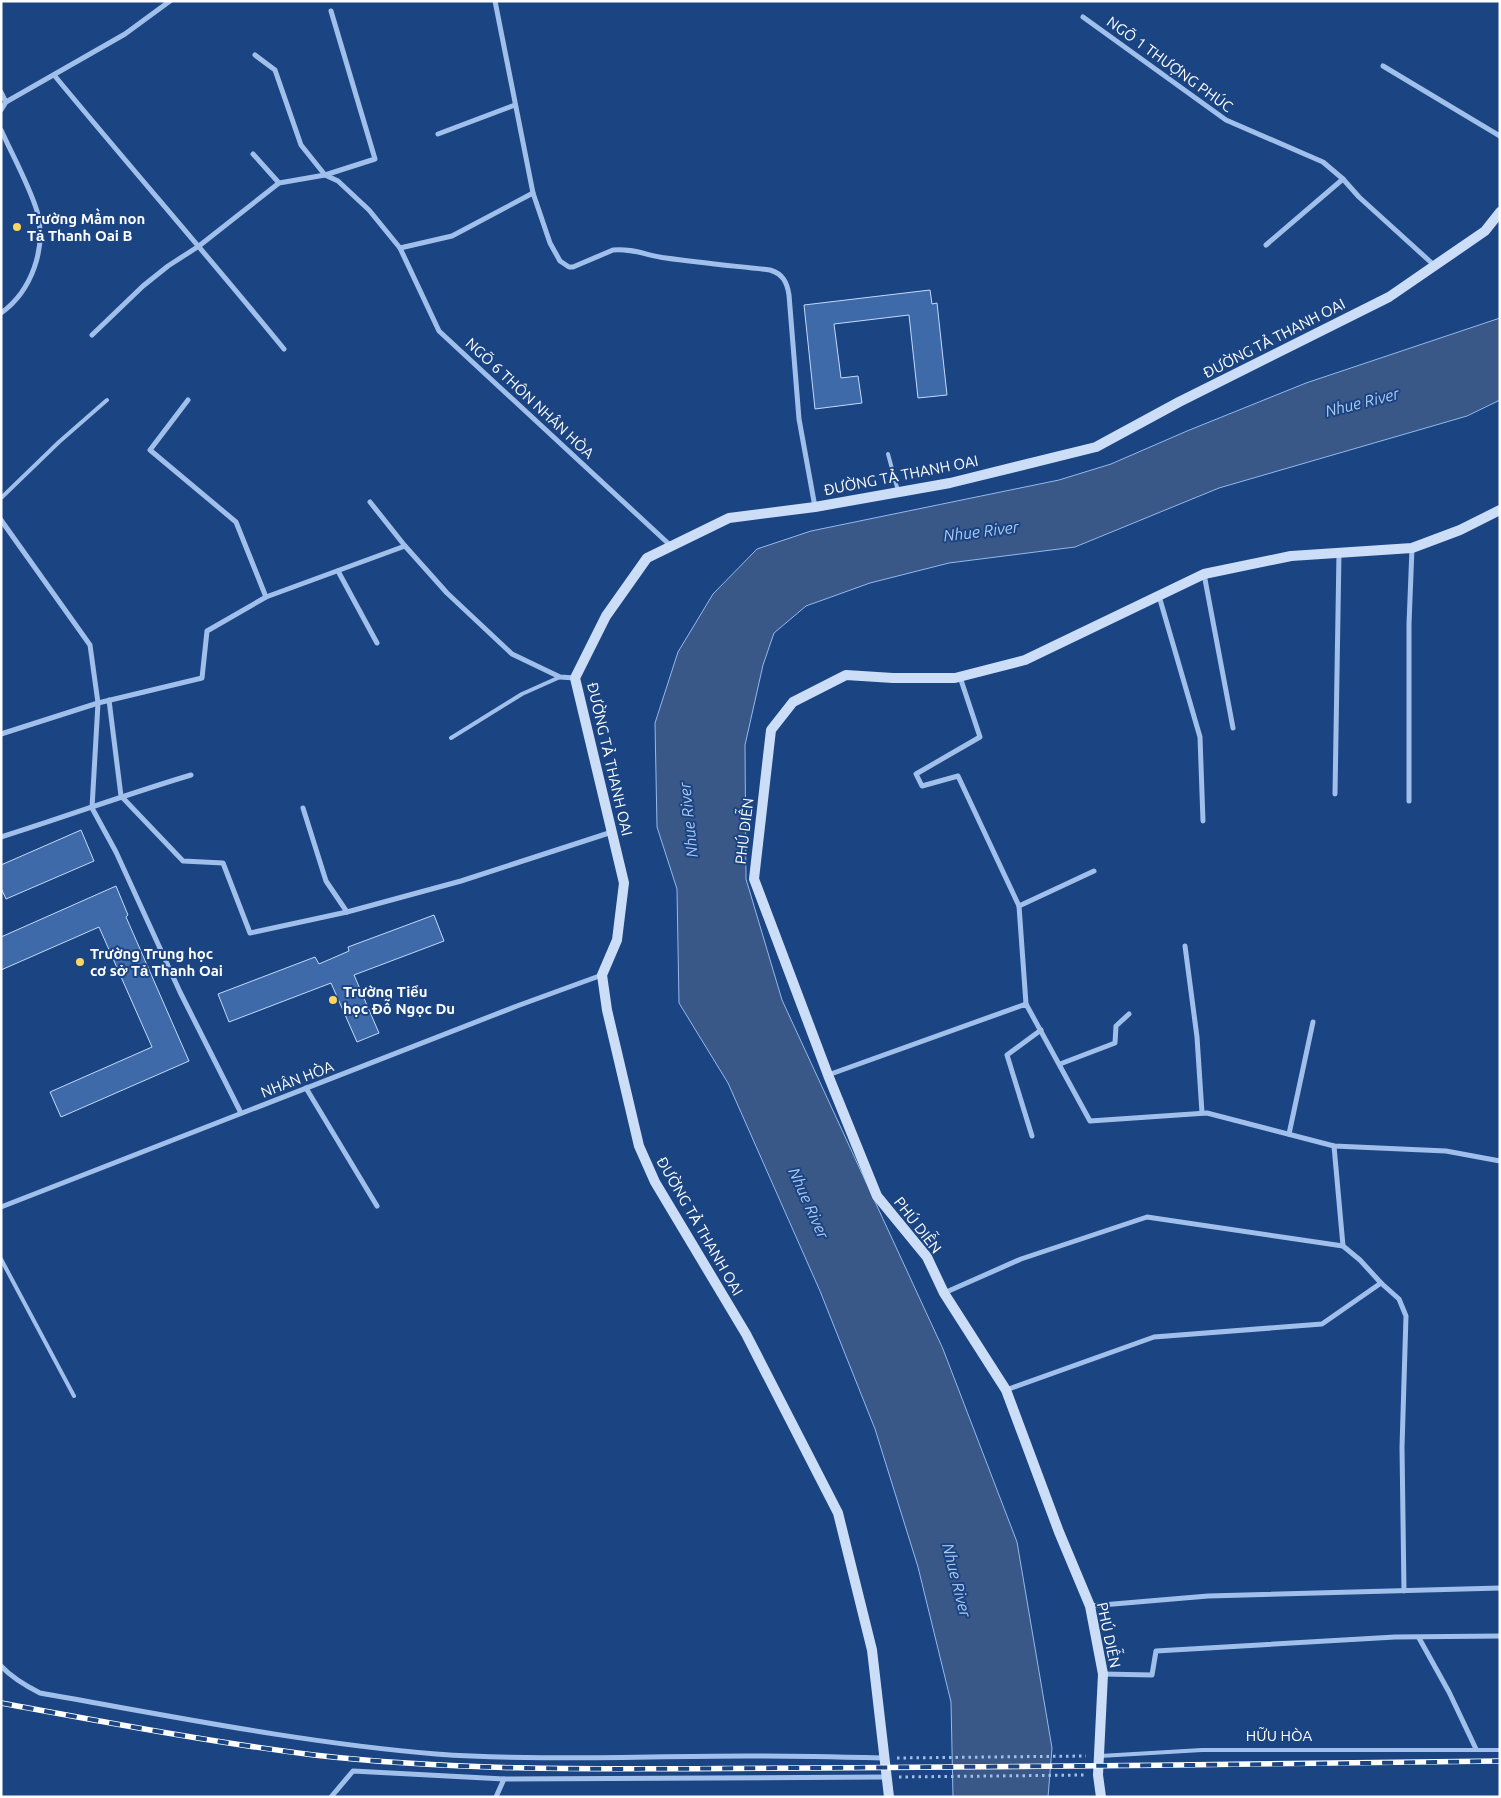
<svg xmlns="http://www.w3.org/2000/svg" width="1501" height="1798" font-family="Ubuntu,sans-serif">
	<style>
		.water { fill: #3a5887; stroke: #93b9ed }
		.building { fill: #3f6aaa; stroke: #c5daf8 }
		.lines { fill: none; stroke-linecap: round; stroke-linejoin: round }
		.path { stroke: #a1bfeb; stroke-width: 3; stroke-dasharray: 2.5 4; stroke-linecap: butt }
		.lane { stroke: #a1bfeb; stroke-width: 4 }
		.street { stroke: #a1bfeb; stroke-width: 5 }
		.secondary { stroke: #ccddf8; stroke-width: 10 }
		.rail-casing { stroke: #fff; stroke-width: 5.5 }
		.rail { stroke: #1b4483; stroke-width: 4; stroke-dasharray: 11; stroke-linecap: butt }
		.poi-dot { fill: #fcd65d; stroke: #1b4483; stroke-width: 2 }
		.labels { text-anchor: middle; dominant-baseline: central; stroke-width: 4; stroke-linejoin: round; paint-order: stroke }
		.street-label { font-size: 15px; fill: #fff; stroke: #1b4483 }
		.poi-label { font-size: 15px; font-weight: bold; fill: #fff; stroke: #1b4483; text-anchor: start }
		.water-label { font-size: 16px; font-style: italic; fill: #acc9f2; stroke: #1b4483 }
	</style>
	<rect width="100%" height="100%" fill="#1b4483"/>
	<!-- water -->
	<path class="water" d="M1500,318V400L1467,416L1219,488L1075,547L949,563L870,583L806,606L774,633L763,665L745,745L746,879L782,1000L943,1349L1017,1542L1052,1748L1048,1797H953L951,1702L918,1567L875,1429L820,1291L728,1083L679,1003L677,889L657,827L655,723L678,652L713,594L757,549L811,531L1059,480L1111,464L1187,431L1306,383Z"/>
	<!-- building -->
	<g class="building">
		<path d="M930,290L932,304L937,303L947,395L918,398L909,315L834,324L841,378L858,376L862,403L815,409L804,305Z"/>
		<path d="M81,830L94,861L6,899L1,888V865Z"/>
		<path d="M116,886L128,915L126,917L189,1061L61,1117L50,1092L152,1047L99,927L1,970V937Z"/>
		<path d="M434,915L444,941L354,975L379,1033L357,1042L331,983L229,1022L218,994L315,957L319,964L349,951L348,947Z"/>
	</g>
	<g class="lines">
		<!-- path -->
		<g class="path">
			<path d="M897,1758L1086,1756"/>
			<path d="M899,1777L1085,1775"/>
		</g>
		<!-- lane -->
		<g class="lane">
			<path d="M888,454L898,491"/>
			<path d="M1,498L59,442L107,400"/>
			<path d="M451,738L522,694L560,677"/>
			<path d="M1,1259L74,1396"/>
			<path d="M1100,1756L1202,1750H1500"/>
		</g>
		<!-- street -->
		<g class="street">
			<path d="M495,1L533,193L550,243L560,261L569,267H573L613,250C633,248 648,256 666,258C701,263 735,266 770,270C783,274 787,282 789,295L799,419L815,507"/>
			<path d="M1083,17L1226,120L1323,162L1343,179L1359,197L1435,266"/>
			<path d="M255,55L275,70L301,145L325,175L338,181L369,210L400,248L439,331L671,546"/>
			<path d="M1383,66L1500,136"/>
			<path d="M54,75C130,167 209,257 284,349"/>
			<path d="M1,92L6,102"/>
			<path d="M1,110L6,102L125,34L170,1"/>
			<path d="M1,130C12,154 29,185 37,211C47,247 32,291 1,313"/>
			<path d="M438,134L515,105"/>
			<path d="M253,154L279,183"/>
			<path d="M1266,245L1343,179"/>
			<path d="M400,248L452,236L533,193"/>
			<path d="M92,335L143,286L168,266L199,246L279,183L325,175L375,159L331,11"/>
			<path d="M188,400L150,450L236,522L266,597"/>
			<path d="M370,502L405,546L447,593L512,654L560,677L575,678"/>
			<path d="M1,520L90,645L98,703L92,808L116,852L180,992L241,1113"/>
			<path d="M338,571L377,643"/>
			<path d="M1204,574L1233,728"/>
			<path d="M1159,596L1200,737L1203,821"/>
			<path d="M960,677L980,737L916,774L922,786L958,776L1019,906L1026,1004"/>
			<path d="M109,700L121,796L183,861L223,863L250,933L347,912L461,881L612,832"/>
			<path d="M1,734L98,703L202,678L207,631L266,597L405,546"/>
			<path d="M1335,794L1339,553"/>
			<path d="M1409,801V624L1412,548"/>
			<path d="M303,808L326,881L347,912"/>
			<path d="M1,837C65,817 127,794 191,775"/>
			<path d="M1019,906L1094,871"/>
			<path d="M1185,946L1197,1037L1202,1113"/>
			<path d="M1060,1064L1115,1043L1116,1026L1129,1014"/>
			<path d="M828,1075L1026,1004L1090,1121L1207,1113L1334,1146L1446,1151L1500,1161"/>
			<path d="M306,1088L377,1206"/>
			<path d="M1289,1134L1313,1022"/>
			<path d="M1032,1136L1007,1055L1041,1030"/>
			<path d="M1334,1146L1343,1246"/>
			<path d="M1,1207L517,1006L602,975"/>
			<path d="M1381,1283L1399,1299L1406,1316L1402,1447L1404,1591"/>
			<path d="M944,1293L1021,1259L1147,1217L1343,1246L1360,1260L1381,1283L1322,1324L1154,1337L1006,1390"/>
			<path d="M1090,1606L1208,1596L1500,1588"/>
			<path d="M1419,1638L1449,1692L1476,1749"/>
			<path d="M1,1666C12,1678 26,1686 40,1693C171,1716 303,1743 436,1754C546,1762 655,1755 765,1756C804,1756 844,1757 884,1758"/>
			<path d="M1103,1674L1152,1675L1156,1651L1395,1637L1500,1636"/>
			<path d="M331,1797L353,1771L504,1779L886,1777"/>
			<path d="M496,1797L504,1779"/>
		</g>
		<!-- secondary -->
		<g class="secondary">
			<path d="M889,1797L872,1650L838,1513L746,1334L655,1182L639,1146L607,1010L602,975L617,940L624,883L575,678L606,616L647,558L729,518L815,507L950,483L1096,447L1179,402L1389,297L1485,231L1500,212"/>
			<path d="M1101,1797L1098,1775L1103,1674L1090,1606L1059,1532L1006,1390L944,1293L927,1257L877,1196L828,1075L754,879L771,730L793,702L846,675L893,678H955L1025,660L1204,574L1291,556L1412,548L1460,530L1500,510"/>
		</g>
		<!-- rail casing -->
		<g class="rail-casing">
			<path id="rail" d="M1,1703C105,1722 209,1742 314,1755C482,1774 652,1768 820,1768C1047,1766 1273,1765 1500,1761"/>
		</g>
		<!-- rail -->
		<use href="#rail" class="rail"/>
	</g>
	<!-- markers -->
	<g class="poi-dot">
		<circle cx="17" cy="227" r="5"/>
		<circle cx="80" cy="962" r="5"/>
		<circle cx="333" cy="1000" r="5"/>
	</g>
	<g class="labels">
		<!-- street labels -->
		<g class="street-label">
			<text transform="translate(1170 64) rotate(36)">NGÕ 1 THƯỢNG PHÚC</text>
			<text transform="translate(1274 338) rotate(-27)">ĐƯỜNG TẢ THANH OAI</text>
			<text transform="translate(530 398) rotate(43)">NGÕ 6 THÔN NHÂN HÒA</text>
			<text transform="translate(901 475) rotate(-11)">ĐƯỜNG TẢ THANH OAI</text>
			<text transform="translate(610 759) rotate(77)">ĐƯỜNG TẢ THANH OAI</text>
			<text transform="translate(744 831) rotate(-83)">PHÚ DIỄN</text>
			<text transform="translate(297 1079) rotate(-21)">NHÂN HÒA</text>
			<text transform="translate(918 1225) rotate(52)">PHÚ DIỄN</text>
			<text transform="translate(700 1226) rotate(60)">ĐƯỜNG TẢ THANH OAI</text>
			<text transform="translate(1109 1635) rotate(78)">PHÚ DIỄN</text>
			<text x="1279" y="1735">HỮU HÒA</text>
		</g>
		<!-- poi labels -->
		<g class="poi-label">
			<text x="27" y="218">Trường Mầm non<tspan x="27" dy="17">Tả Thanh Oai B</tspan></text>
			<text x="90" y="953">Trường Trung học<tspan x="90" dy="17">cơ sở Tả Thanh Oai</tspan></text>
			<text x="343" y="991">Trường Tiểu<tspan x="343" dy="17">học Đỗ Ngọc Du</tspan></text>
		</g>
		<!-- water labels -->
		<g class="water-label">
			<text transform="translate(1362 402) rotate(-14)">Nhue River</text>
			<text transform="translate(981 531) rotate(-7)">Nhue River</text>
			<text transform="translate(688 820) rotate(-96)">Nhue River</text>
			<text transform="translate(809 1203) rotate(66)">Nhue River</text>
			<text transform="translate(957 1580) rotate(76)">Nhue River</text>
		</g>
	</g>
	<!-- border -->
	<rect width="1501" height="1798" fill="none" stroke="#ffffff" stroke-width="5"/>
</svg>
